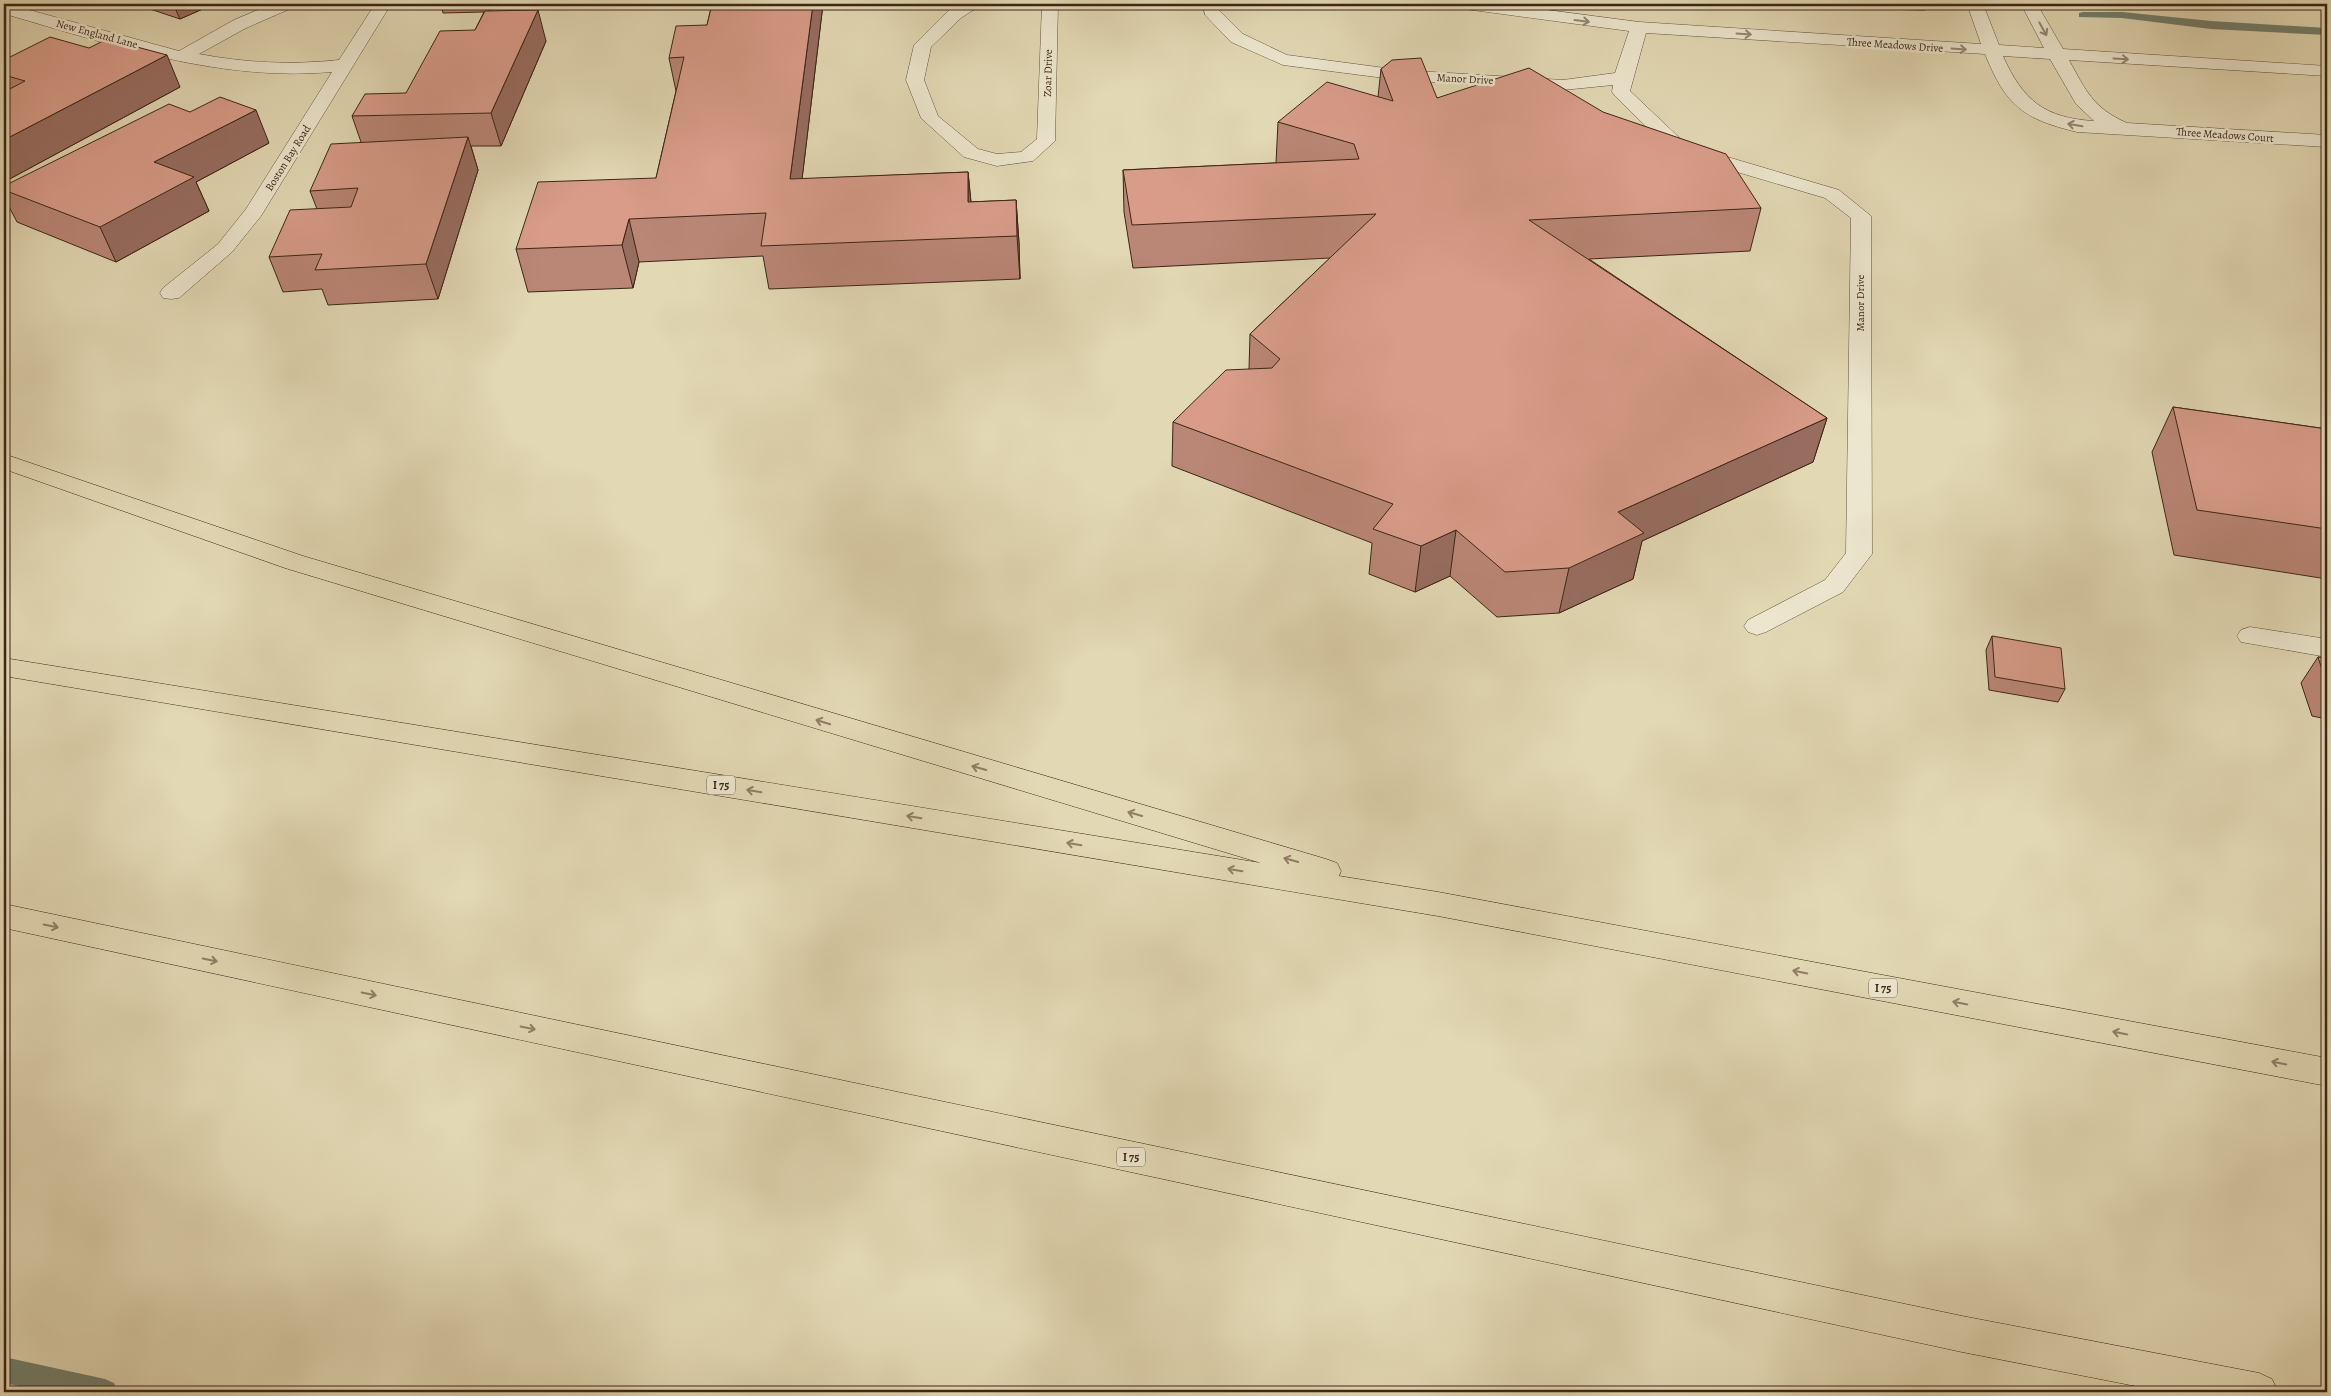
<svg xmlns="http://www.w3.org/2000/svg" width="2331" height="1396" font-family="Alegreya,serif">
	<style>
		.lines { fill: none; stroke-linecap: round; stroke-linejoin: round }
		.stream { fill: #727f6e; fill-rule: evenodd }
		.minor-casing { stroke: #66523e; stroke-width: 1 }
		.highway-casing { stroke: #3d2516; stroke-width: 1 }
		.minor { fill: #ece6ce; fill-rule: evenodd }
		.highway { fill: #e2d8b4; fill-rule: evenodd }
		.wall { fill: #ba8676; stroke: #3d2516 }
		.shaded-wall { fill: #976d60; stroke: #3d2516 }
		.building { fill: #d89c89; stroke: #3d2516 }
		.oneway { stroke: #948672 }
		.oneway2 { stroke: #907e65 }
		.labels { text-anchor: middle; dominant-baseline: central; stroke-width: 5; stroke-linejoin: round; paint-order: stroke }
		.far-street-label { font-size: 11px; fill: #3d2516; stroke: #ece6ce }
		.shield { fill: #ece6ce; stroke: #725f4d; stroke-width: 1 }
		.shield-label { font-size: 12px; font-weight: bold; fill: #3d2516 }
	</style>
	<rect width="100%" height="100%" fill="#e2d8b4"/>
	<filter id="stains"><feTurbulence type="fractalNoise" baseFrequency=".004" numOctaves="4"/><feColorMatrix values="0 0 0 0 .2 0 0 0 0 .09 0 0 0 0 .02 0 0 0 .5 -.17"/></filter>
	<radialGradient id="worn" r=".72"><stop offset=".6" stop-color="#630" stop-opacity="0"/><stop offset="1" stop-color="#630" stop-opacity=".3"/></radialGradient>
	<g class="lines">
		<!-- stream -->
		<g class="stream">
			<path d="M1825,4C1840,3 1923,1 1930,8L1924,11L1831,7Z"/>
			<path d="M2083,12H2122L2211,21L2327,28V35L2211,29L2122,18L2079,17V13Z"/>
			<path d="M4,1357L105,1379L114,1383L118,1392H48L4,1383Z"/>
		</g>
		<!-- minor casing -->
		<g class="minor-casing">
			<g id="minor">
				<path d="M272,4H294L292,8L246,28L199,54C246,63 292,65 339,60L375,4H391L261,216L232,252L179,298L171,299L163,298L160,293L163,288L218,244L246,209L332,72C220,82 112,45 5,14L4,8L11,5L179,51L234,20Z"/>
				<path d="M962,4H982L961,18L931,47L924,80L938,116L978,149L997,154L1021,152L1037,139L1042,4H1058L1055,141L1033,161L997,166L964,157L921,118L906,80L914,45L949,10Z"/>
				<path d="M1203,4H1219V10L1243,34L1287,55L1400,70L1563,80L1615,73L1629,31L1465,9L1459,8L1457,4H1502L1639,22L1981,44L1967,4H1983L1999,45L2044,48L2021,4H2037L2063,49L2327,66V76L2069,60C2086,91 2093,108 2127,123L2327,135V147L2077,132C2023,119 2006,106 1985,54L1646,33L1630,91L1687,145L1839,190L1871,216L1872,554L1843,592L1766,632L1757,635L1748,632L1744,626L1748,620L1825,580L1846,553L1851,218L1825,198L1673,153L1615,96L1612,92L1613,85L1563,90L1400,80L1283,65L1231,42L1205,15ZM2003,56L2050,59L2076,104L2094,121C2045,118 2023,101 2003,56Z"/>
				<path d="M2250,627L2327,639V657L2241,642L2237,636L2241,630Z"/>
			</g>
		</g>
		<!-- highway casing -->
		<g class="highway-casing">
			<g id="highway">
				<path d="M4,454L303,556L1326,859L1337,863L1341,871L1339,876L1438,892L2327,1058V1086L1438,916L4,676V658L1261,863L285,568L4,469Z"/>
				<path d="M4,904L1962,1316L2259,1373L2272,1379L2278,1392H2166L1962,1352L4,928Z"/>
			</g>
		</g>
		<!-- minor -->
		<use href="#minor" class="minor"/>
		<!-- highway -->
		<use href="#highway" class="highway"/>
	</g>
	<!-- wall -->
	<g class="wall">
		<path d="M135,4H214L180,19Z"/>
		<path d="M441,4H494L490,11L546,41L501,146H471L478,170L438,299L328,305L322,289L283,292L269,257L317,209L310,191L361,142L352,116L406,93L475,30L484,12L443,13Z"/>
		<path d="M712,4H823L802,179L968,172L971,202L1016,200L1019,243L1020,279L769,289L763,256L639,262L633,288L528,292L516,249L656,178L676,91L669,58L707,25Z"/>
		<path d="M4,60L180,87L4,182Z"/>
		<path d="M1381,69L1437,98L1761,208L1750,251L1589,259L1827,418L1813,462L1642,541L1633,579L1559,613L1497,617L1450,576L1415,592L1369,574L1372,543L1172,466L1173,422L1249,369L1250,334L1330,258L1133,268L1124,212L1123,170L1276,163L1278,122L1378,97Z"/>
		<path d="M269,143L196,182L209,211L116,262L17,222L4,197V186Z"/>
		<path d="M2173,407L2327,429V579L2174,555L2152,452Z"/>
		<path d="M1992,636L2065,689L2058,702L1989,690L1986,650Z"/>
		<path d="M2318,657L2327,658V719L2312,716L2301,683Z"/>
	</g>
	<!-- shaded-wall -->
	<g class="shaded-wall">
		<path d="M173,4H214L180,19Z"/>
		<path d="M488,4H494L490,12Z"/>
		<path d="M813,4H823L797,221L790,179Z"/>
		<path d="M538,10L546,41L501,146L491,113Z"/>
		<path d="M167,55L180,87L4,182V140Z"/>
		<path d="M256,110L269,143L196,182L209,211L116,262L100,227L154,162Z"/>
		<path d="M468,137L478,170L438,299L426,264Z"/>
		<path d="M968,172L972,214L968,202Z"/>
		<path d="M1016,200L1019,243L1020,279L1017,236Z"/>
		<path d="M629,219L639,262L633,288L622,245Z"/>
		<path d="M1827,418L1813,462L1642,541L1633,579L1559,613L1569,568L1618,512Z"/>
		<path d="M1456,530L1450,576L1415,592L1421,546Z"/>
	</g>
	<!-- building -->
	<g class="building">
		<path d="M712,4H813L790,179L968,172V202L1016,200L1017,236L761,246L766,213L629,219L622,245L516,249L538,182L656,178L684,57L669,58L676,26L707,25Z"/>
		<path d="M538,10L491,113L352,116L365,94L406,93L440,31L475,30L485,11Z"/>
		<path d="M50,37L89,48L107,39L167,55L4,140V92L25,81L4,75V60Z"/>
		<path d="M1421,58L1437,98L1529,68L1603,112L1726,154L1761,208L1529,220L1827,418L1618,512L1644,533L1569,568L1505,572L1456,530L1421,546L1373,529L1393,504L1173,422L1226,370L1272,368L1280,359L1250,334L1376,214L1132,225L1123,170L1359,159L1354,144L1278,122L1327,82L1393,101L1381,69L1392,60Z"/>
		<path d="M220,97L256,110L154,162L194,177L100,227L4,190V186L169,104L190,112Z"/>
		<path d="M468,137L426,264L315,270L322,254L269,257L290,210L351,207L358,188L310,191L331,144Z"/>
		<path d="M2173,407L2327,429V529L2197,510Z"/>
		<path d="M1992,636L2061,648L2065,689L1995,677Z"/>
		<path d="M2318,657L2327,658V685Z"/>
	</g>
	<!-- one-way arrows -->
	<defs><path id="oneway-shaft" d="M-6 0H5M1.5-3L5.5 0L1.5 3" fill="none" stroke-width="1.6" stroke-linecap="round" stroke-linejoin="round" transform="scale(1.25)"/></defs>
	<g class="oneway">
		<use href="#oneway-shaft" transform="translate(1582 21) rotate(7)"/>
		<use href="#oneway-shaft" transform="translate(2043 29) rotate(61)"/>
		<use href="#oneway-shaft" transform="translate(1744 34) rotate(4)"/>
		<use href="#oneway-shaft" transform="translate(1959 49) rotate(4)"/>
		<use href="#oneway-shaft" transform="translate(2121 59) rotate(3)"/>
		<use href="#oneway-shaft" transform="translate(2075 125) rotate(-171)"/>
	</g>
	<g class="oneway2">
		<use href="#oneway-shaft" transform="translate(823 722) rotate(-163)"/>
		<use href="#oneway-shaft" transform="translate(979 768) rotate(-164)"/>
		<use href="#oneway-shaft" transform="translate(754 791) rotate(-171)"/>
		<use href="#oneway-shaft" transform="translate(1135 814) rotate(-164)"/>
		<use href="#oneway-shaft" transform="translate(914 817) rotate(-171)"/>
		<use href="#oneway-shaft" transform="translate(1074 844) rotate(-171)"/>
		<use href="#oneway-shaft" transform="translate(1291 860) rotate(-164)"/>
		<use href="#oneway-shaft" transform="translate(1235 870) rotate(-171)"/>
		<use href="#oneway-shaft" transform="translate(51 926) rotate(12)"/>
		<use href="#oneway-shaft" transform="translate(210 960) rotate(12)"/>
		<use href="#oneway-shaft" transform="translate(1800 972) rotate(-169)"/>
		<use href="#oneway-shaft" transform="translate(369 994) rotate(12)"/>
		<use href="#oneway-shaft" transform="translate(1960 1003) rotate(-169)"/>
		<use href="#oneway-shaft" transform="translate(528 1028) rotate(12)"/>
		<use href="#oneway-shaft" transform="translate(2120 1033) rotate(-169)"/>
		<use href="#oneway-shaft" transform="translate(2279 1063) rotate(-169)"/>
	</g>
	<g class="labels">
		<!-- far-street labels -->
		<g class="far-street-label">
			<text transform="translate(97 34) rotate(15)">New England Lane</text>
			<text transform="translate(1895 45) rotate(4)">Three Meadows Drive</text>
			<text transform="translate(1048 73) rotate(-89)">Zoar Drive</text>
			<text transform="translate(1465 79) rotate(3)">Manor Drive</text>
			<text transform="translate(2225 135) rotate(4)">Three Meadows Court</text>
			<text transform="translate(288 158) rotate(-58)">Boston Bay Road</text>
			<text transform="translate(1860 303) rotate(-90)">Manor Drive</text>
		</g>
		<!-- shield labels -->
		<g class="shield">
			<rect x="707" y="775.5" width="28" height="19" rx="4"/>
			<rect x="1869" y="978.5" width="28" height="19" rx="4"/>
			<rect x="1117" y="1147.5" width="28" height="19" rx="4"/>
		</g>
		<g class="shield-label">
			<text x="721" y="785">I 75</text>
			<text x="1883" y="988">I 75</text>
			<text x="1131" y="1157">I 75</text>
		</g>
	</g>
	<!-- margin -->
	<rect width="2331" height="1396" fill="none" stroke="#e2d8b4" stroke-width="20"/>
	<rect x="5" y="5" width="2321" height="1386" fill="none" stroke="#3d2516" stroke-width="2.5"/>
	<rect x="10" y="10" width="2311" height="1376" fill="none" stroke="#3d2516"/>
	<rect width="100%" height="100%" filter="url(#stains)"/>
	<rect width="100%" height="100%" fill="url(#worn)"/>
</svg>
